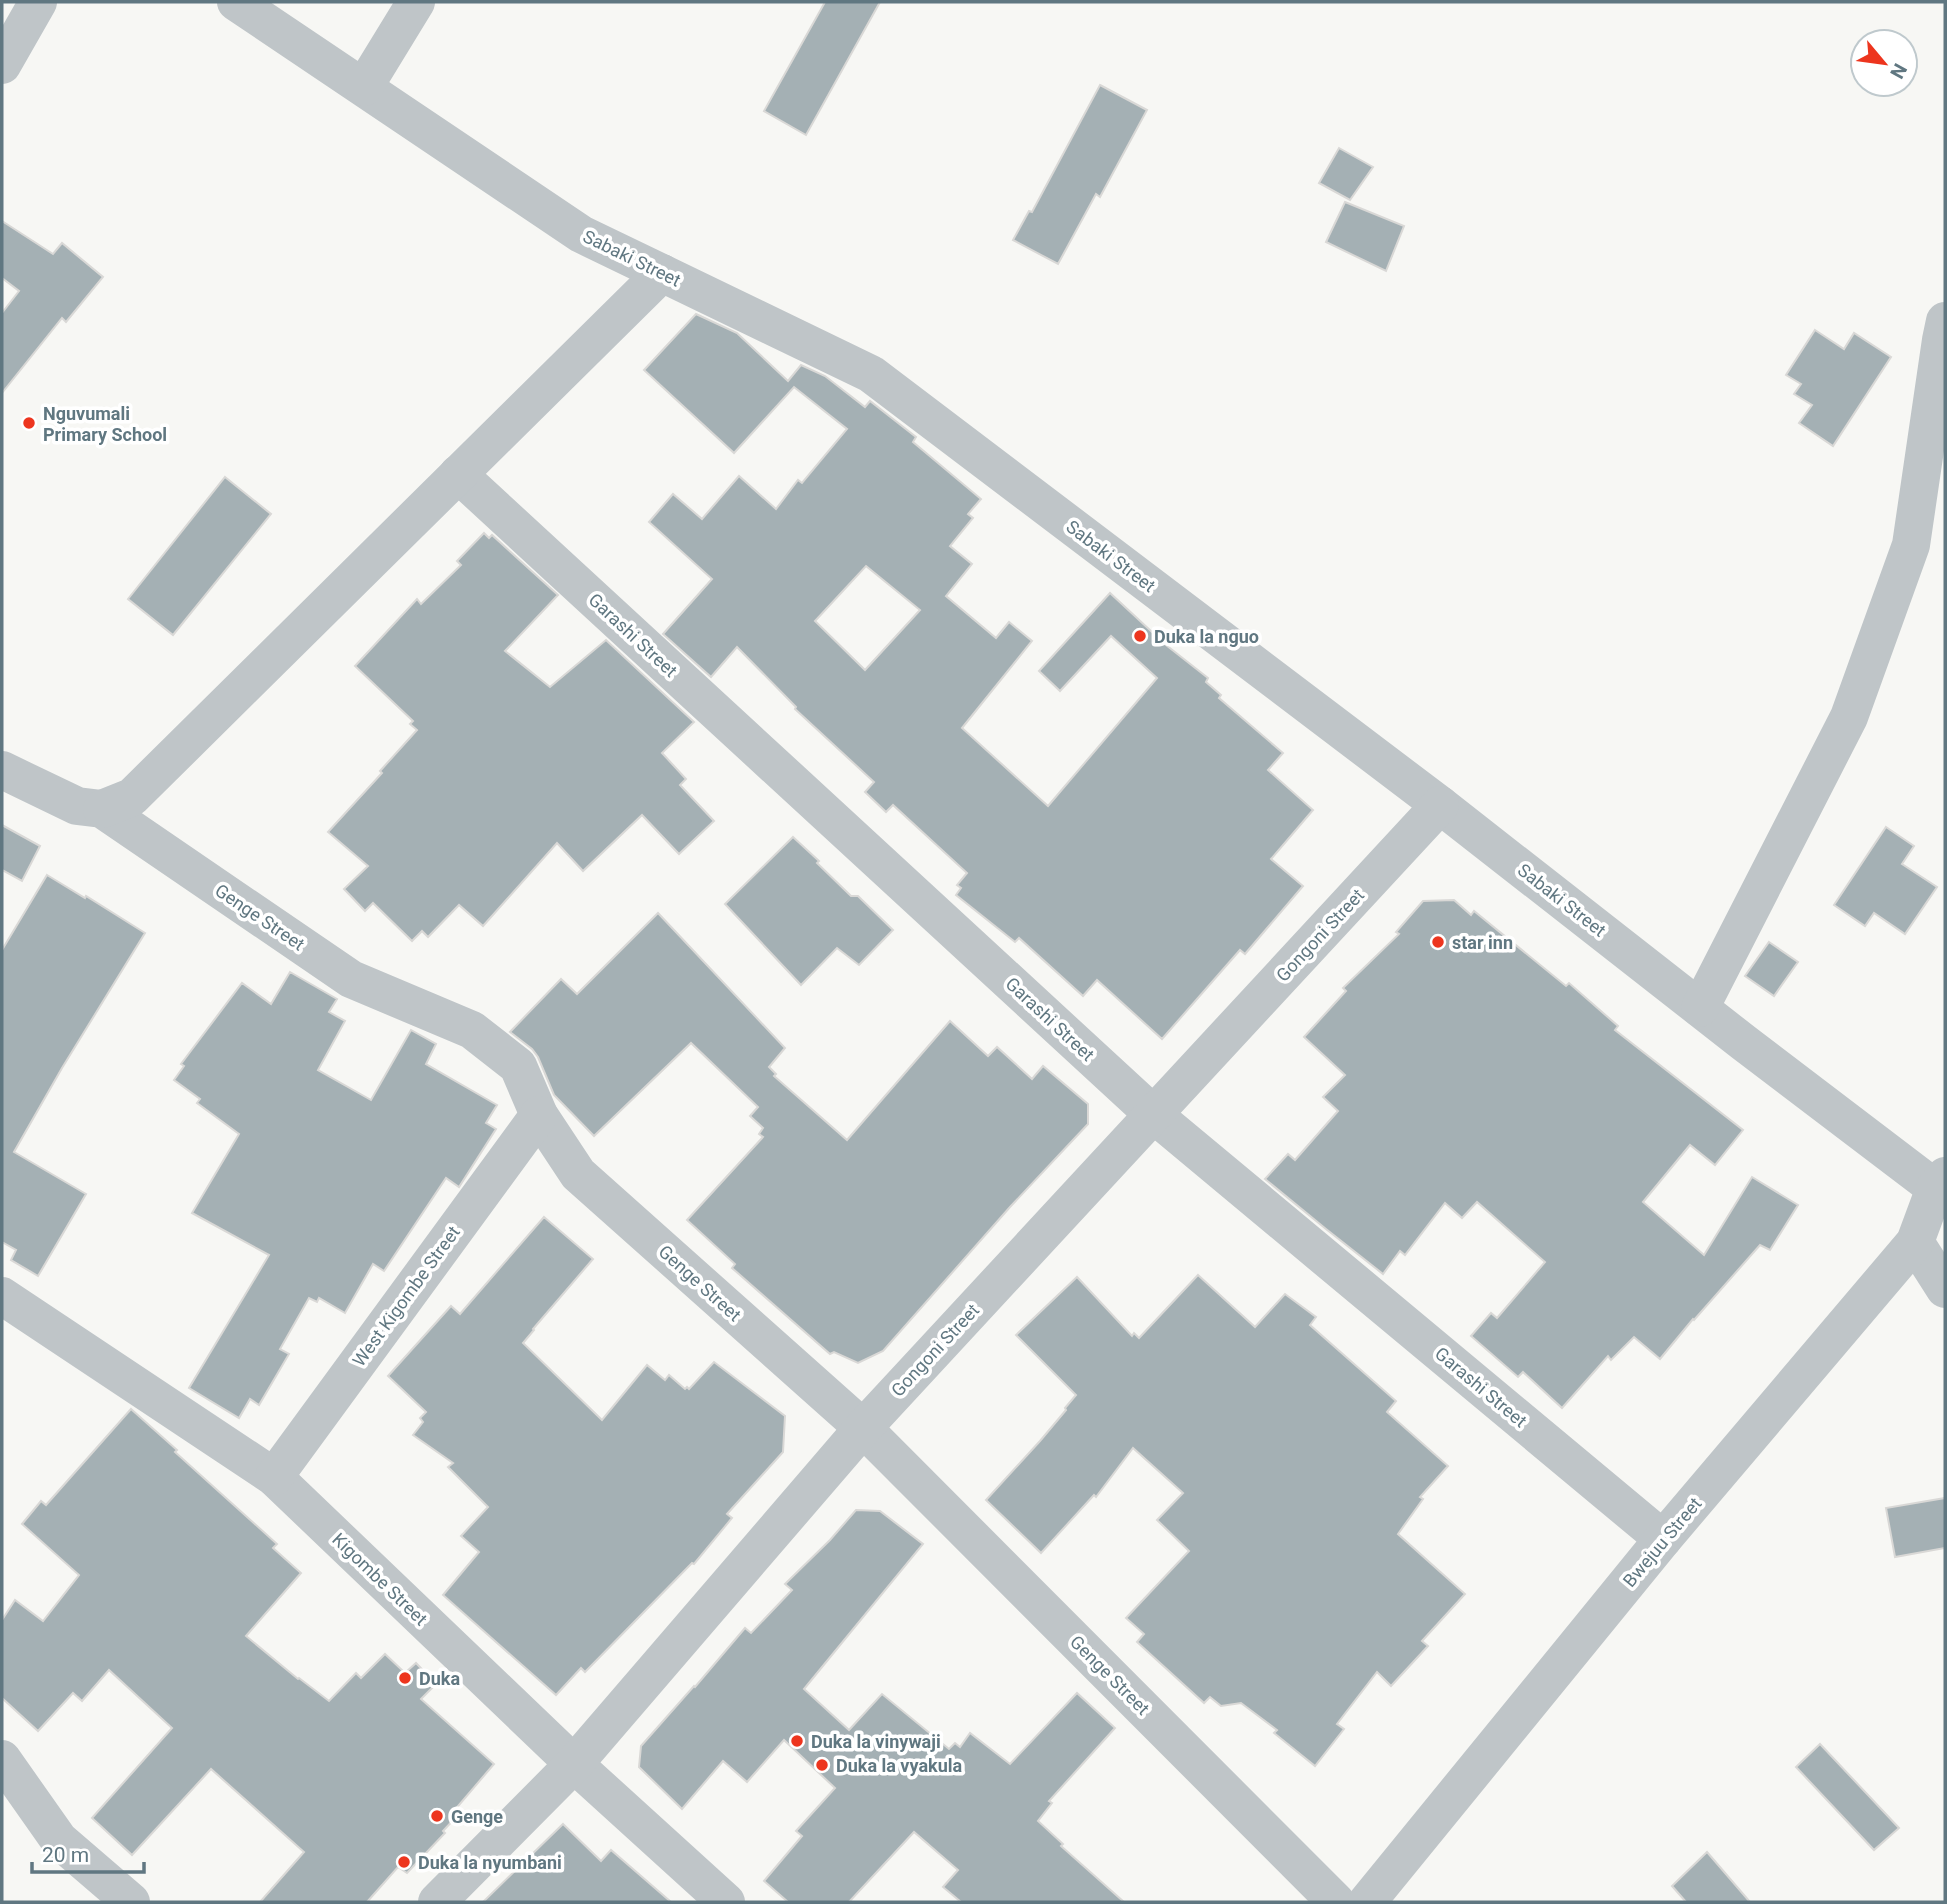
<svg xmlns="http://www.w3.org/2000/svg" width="1947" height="1904" font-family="Roboto,sans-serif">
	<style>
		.building { fill: #a4b0b4; stroke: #d9d8d6; stroke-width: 2; fill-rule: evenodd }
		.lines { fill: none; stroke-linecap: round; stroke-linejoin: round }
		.minor { stroke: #bfc5c8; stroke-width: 38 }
		.poi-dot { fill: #ed351e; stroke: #fff; stroke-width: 2.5 }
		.labels { text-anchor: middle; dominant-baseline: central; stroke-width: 7; stroke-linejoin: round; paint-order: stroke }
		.street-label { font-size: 18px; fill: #607781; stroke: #fff }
		.poi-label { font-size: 18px; font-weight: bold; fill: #607781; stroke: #fff; text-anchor: start }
	</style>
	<rect width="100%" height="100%" fill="#f7f7f4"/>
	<!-- building -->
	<g class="building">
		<path d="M825,2H880L806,135L764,111Z"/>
		<path d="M1100,85L1147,110L1100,197L1096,194L1058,264L1013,240L1029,211L1032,212Z"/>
		<path d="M1339,148L1373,167L1350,200L1319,183Z"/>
		<path d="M1345,202L1404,226L1386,271L1326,242Z"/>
		<path d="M2,221L53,254L62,243L103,277L66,322L62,318L2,393V313L19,291L2,278Z"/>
		<path d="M696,314L737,333L788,381L801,365L825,376L865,407L870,401L916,437L913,442L981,499L968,514L973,518L950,546L972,564L946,596L996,638L1009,622L1032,641L962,728L1048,806L1157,678L1111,636L1060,691L1039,671L1110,593L1166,645L1208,678L1206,682L1221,695L1219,698L1283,753L1268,770L1313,810L1271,859L1303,886L1245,954L1240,950L1162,1039L1097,980L1083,996L1019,938L1015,942L956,895L961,888L957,885L967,873L893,805L886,812L865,792L874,782L795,709L796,707L737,647L711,677L663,634L712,579L649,522L673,494L702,519L739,476L776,509L798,480L802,483L847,429L794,387L734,453L644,370ZM866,566L920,610L865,670L815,621Z"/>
		<path d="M1815,330L1844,349L1854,333L1891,357L1833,446L1799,423L1812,405L1794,394L1801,384L1786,375Z"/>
		<path d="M225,477L271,514L173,635L128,599Z"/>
		<path d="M484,533L489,538L492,535L558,595L505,651L550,687L606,640L694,722L662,753L686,779L680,785L714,821L679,854L642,815L583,871L557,843L483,926L459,905L428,937L422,931L412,941L373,903L365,911L344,889L368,866L328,832L382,773L380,771L417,730L410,724L413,721L355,666L417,599L421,604L461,565L457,561Z"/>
		<path d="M2,825L40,846L22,881L2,870Z"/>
		<path d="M1886,827L1914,846L1902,864L1937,887L1905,934L1874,913L1865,926L1834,905Z"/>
		<path d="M793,837L819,861L817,863L851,896H858L893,930L859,965L837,948L801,985L725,904Z"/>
		<path d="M47,875L85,898L86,896L145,933L62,1068L14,1152L86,1194L38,1276L11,1260L16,1250L2,1242V950Z"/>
		<path d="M1454,900L1471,915L1474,911L1566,986L1569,983L1618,1026L1615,1030L1743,1130L1715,1165L1690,1145L1643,1202L1704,1255L1752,1177L1798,1205L1770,1250L1760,1245L1694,1320L1693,1319L1660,1359L1634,1337L1611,1360L1608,1356L1562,1408L1523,1372L1518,1377L1471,1336L1491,1313L1497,1318L1545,1262L1477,1202L1462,1218L1445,1203L1405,1255L1400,1251L1383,1274L1326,1229L1265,1179L1288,1154L1295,1160L1338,1111L1323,1097L1345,1075L1304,1037L1346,991L1343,988L1399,934L1396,932L1423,901Z"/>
		<path d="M658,913L785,1048L769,1067L776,1074L774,1076L847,1140L950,1021L988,1056L997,1047L1032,1079L1043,1066L1088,1104V1124L1010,1207L883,1351L858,1363L834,1352L830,1354L732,1268L735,1264L687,1220L763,1137L759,1134L763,1128L750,1116L758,1107L691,1043L594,1136L554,1095L538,1057L532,1049L510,1032L561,979L577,994Z"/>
		<path d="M1769,942L1798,962L1774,996L1745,976Z"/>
		<path d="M290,972L337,999L329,1012L345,1021L318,1070L371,1100L411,1030L436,1044L426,1064L497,1105L486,1123L496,1129L459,1187L446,1178L384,1271L373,1264L345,1313L319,1298L317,1302L309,1298L280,1349L289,1354L259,1405L250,1399L239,1418L189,1388L269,1255L192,1213L239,1134L197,1103L200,1099L174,1080L184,1066L181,1064L242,983L271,1004Z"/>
		<path d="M544,1217L593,1259L533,1329L534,1330L523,1343L602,1420L647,1365L665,1380L669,1375L685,1389L687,1387L689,1389L714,1362L785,1416L783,1452L727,1514L732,1518L694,1564L692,1563L585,1672L581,1668L556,1695L443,1595L479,1552L461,1536L488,1507L448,1467L453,1463L413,1435L423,1422L420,1418L426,1412L388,1376L451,1306L460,1314Z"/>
		<path d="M1198,1275L1255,1327L1285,1294L1316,1317L1310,1325L1396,1401L1387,1412L1448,1466L1420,1497L1423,1499L1398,1534L1465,1594L1422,1641L1428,1646L1391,1686L1377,1672L1337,1724L1344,1729L1315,1766L1274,1733L1277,1730L1241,1703L1221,1706L1210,1697L1204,1703L1137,1642L1144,1634L1126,1618L1189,1551L1157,1520L1183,1493L1133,1448L1096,1497L1094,1495L1041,1553L986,1500L1040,1441L1066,1410L1065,1408L1076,1395L1016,1335L1077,1277L1132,1336L1134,1333L1139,1338Z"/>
		<path d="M131,1409L177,1450L175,1452L277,1544L273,1548L301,1573L246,1636L298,1679L299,1678L329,1701L356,1673L361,1678L385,1654L405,1673L416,1663L436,1684L421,1699L494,1764L453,1812L457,1816L443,1831L445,1833L407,1873L398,1867L367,1902H260L304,1852L211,1769L132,1855L92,1818L172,1728L109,1670L82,1701L73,1693L38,1731L2,1698V1620L15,1600L43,1621L79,1575L22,1524L41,1501L46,1505Z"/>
		<path d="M1945,1498V1548L1895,1557L1886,1508Z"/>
		<path d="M856,1510L880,1511L923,1544L804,1689L849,1730L882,1694L949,1749L955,1743L960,1747L970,1733L1010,1764L1077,1693L1115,1728L1049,1801L1052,1803L1038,1821L1063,1844L1061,1846L1124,1902H961L943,1887L958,1870L914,1832L849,1902H788L764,1881L802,1836L796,1831L835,1788L784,1740L747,1782L723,1761L682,1809L639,1767L641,1746L694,1686L695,1687L745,1628L751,1633L792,1590L785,1584L830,1540Z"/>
		<path d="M1820,1744L1899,1828L1874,1850L1796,1767Z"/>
		<path d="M563,1824L601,1861L611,1850L671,1902H483Z"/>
		<path d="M1707,1852L1750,1902H1686L1672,1886Z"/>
	</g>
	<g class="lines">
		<!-- minor -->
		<g class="minor">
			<path d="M236,2L581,234L871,374L1440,805L1743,1042L1935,1188"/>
			<path d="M2,65L38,2"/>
			<path d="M364,87L416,2"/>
			<path d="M458,474L1154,1115L1663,1539"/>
			<path d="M2,770L77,806L102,809L351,979L472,1030L518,1066L539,1115L578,1174L863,1428L1336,1902"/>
			<path d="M102,809L132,797L662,273"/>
			<path d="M1700,1008L1849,717L1911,545L1941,340L1945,321"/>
			<path d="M1915,1242L1945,1289"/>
			<path d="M2,1296L274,1477L574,1764L726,1902"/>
			<path d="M274,1477L539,1115"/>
			<path d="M2,1759L59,1840L131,1902"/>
			<path d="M437,1902L574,1764L863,1428L1440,805"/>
			<path d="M1367,1902L1663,1539L1915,1242L1935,1188L1945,1176"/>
		</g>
	</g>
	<!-- markers -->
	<g class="poi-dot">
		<circle cx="29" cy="423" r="7"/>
		<circle cx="1140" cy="636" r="7"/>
		<circle cx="1438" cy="942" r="7"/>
		<circle cx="405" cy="1678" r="7"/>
		<circle cx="797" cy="1741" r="7"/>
		<circle cx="822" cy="1765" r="7"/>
		<circle cx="437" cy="1816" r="7"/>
		<circle cx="404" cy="1862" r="7"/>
	</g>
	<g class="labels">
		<!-- street labels -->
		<g class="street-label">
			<text transform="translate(632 258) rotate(26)">Sabaki Street</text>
			<text transform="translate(1111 556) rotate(37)">Sabaki Street</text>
			<text transform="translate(633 635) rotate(43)">Garashi Street</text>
			<text transform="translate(1562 900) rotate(38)">Sabaki Street</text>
			<text transform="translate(260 917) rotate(34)">Genge Street</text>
			<text transform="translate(1320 935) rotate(-47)">Gongoni Street</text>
			<text transform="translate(1050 1019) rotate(43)">Garashi Street</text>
			<text transform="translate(700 1283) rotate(42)">Genge Street</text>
			<text transform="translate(406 1296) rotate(-54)">West Kigombe Street</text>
			<text transform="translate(935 1350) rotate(-47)">Gongoni Street</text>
			<text transform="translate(1481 1387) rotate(40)">Garashi Street</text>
			<text transform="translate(1662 1542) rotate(-50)">Bwejuu Street</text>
			<text transform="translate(380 1579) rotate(44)">Kigombe Street</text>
			<text transform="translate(1110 1675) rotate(45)">Genge Street</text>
		</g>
		<!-- poi labels -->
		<g class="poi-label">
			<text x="43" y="413">Nguvumali<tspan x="43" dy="21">Primary School</tspan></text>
			<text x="1154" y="636">Duka la nguo</text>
			<text x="1452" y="942">star inn</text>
			<text x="419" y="1678">Duka</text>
			<text x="811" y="1741">Duka la vinywaji</text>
			<text x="836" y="1765">Duka la vyakula</text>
			<text x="451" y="1816">Genge</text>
			<text x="418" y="1862">Duka la nyumbani</text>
		</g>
	</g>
	<!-- border -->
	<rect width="1947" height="1904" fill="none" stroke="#607781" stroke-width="7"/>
	<!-- north arrow -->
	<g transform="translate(1884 63) rotate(119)"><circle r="33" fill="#ffffff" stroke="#bfc9cd" stroke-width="2"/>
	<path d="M0-5L12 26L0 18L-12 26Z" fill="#ed351e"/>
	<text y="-10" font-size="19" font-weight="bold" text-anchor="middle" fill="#607781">N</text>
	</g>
	<!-- scale -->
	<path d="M32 1862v10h112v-10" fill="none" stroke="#607781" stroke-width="3.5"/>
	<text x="42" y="1862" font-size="21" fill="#607781" stroke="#ffffff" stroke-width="5" paint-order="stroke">20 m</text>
</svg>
